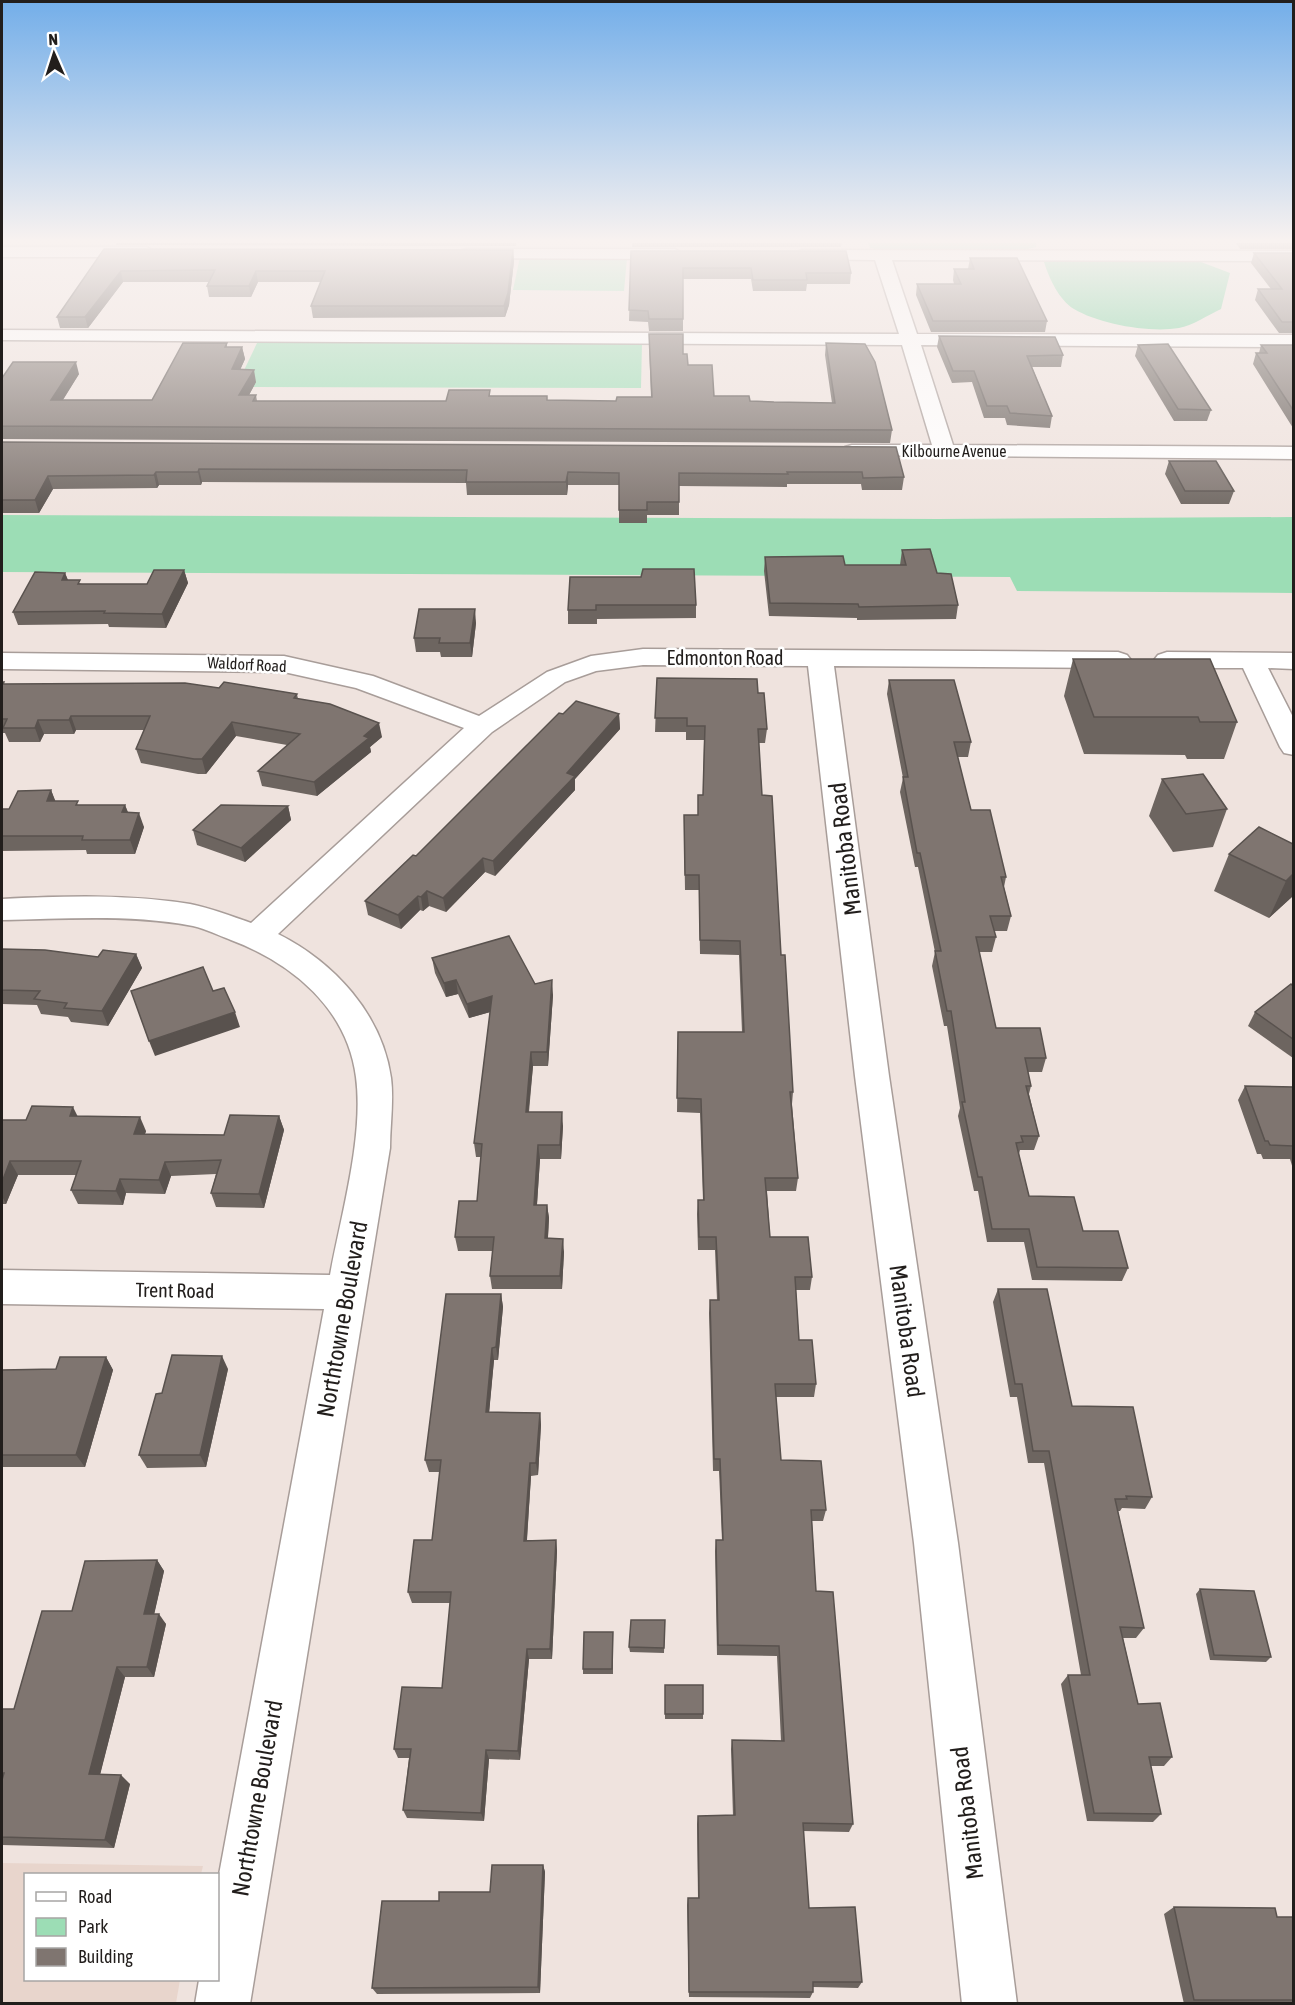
<svg xmlns="http://www.w3.org/2000/svg" width="1295" height="2005" font-family="'Asap Condensed',sans-serif">
	<style>
		.built { fill: #e8d5cc }
		.green { fill: #9cddb5 }
		.forest { fill: #6bce96 }
		.lines { fill: none; stroke-linecap: round; stroke-linejoin: round }
		.minor-casing { stroke: #a89d99; stroke-width: 3 }
		.minor { fill: #fff; fill-rule: evenodd }
		.wall { fill: #6d6560 }
		.shaded-wall { fill: #59524e }
		.building { fill: #7f7570; stroke: #59524e; stroke-width: 1.5 }
		.labels { text-anchor: middle; dominant-baseline: central; stroke-width: 5; stroke-linejoin: round; paint-order: stroke }
		.far-street-label { font-size: 16px; fill: #221e1c; stroke: #fff }
		.street-label { font-size: 20px; fill: #221e1c; stroke: #fff }
		.near-street-label { font-size: 24px; fill: #221e1c; stroke: #fff }
	</style>
	<rect width="100%" height="100%" fill="#efe3de"/>
	<!-- built -->
	<path class="built" d="M2,1863L203,1866L201,1874H26V1980H180L176,2003H2Z"/>
	<!-- green -->
	<g class="green">
		<path d="M520,257L627,258L624,291L513,290Z"/>
		<path d="M258,341L642,342L641,388L236,387Z"/>
		<path d="M2,515L938,519L1293,517V593L1017,591L1010,577L2,572Z"/>
	</g>
	<!-- forest -->
	<g class="forest">
		<path d="M868,243H1036V247L1024,250H880L870,248Z"/>
		<path d="M1055,258H1162L1201,262L1230,273L1221,309C1208,315 1192,326 1179,328C1149,333 1099,324 1074,309C1059,300 1049,278 1044,262Z"/>
	</g>
	<g class="lines">
		<!-- minor casing -->
		<g class="minor-casing">
			<g id="minor">
				<path d="M2,247H147L155,252L147,257H2Z"/>
				<path d="M468,249H675L683,254L675,259L462,258L460,254L462,250Z"/>
				<path d="M801,250L1294,251V261L892,260L917,334L1294,335V347L921,345L953,445L1294,447V459L845,455L842,451L845,447L852,445H932L902,345L2,340V330L899,334L875,260L795,259L793,255Z"/>
				<path d="M643,649L1118,652L1127,655L1131,660L1127,665L1118,668L834,666L889,1076L958,1543L1017,2004H962L914,1543L855,1076L808,666L643,665L596,671L565,682L492,732L278,934C334,962 382,1014 391,1078C394,1101 390,1125 390,1148L250,2004H195L199,1980H218V1880L324,1309L2,1304V1270L330,1275C341,1215 364,1137 356,1077C347,1008 292,963 231,940C218,935 206,929 193,926C131,914 64,919 2,920V899C63,896 129,894 190,904C211,908 231,916 251,923L464,728L356,688L284,672L2,669V653L284,656L373,676L479,716L547,672L591,656Z"/>
				<path d="M1167,652L1294,653V669L1268,668L1294,719V755L1284,753L1280,747L1243,668H1167L1158,665L1154,660L1158,655Z"/>
			</g>
		</g>
		<!-- minor -->
		<use href="#minor" class="minor"/>
	</g>
	<!-- wall -->
	<g class="wall">
		<path d="M116,243H516V246L116,245Z"/>
		<path d="M632,243H842L841,247H632Z"/>
		<path d="M1236,243H1293V249H1240Z"/>
		<path d="M104,249L513,250L514,261L509,305L505,317L313,318L311,306L321,282H258L251,297H209L207,286L209,282H123L88,328H60L57,317Z"/>
		<path d="M631,251L851,273L850,284H807L806,291H753L751,279H683V331H649L648,322L629,321Z"/>
		<path d="M1254,253H1293V333H1279L1255,300L1258,289H1271L1251,263Z"/>
		<path d="M970,258L1047,321L1045,332H931L916,295L917,284H954L953,280L954,269H968Z"/>
		<path d="M939,336L1063,355L1061,367H1032L1052,416L1050,428L1007,425L1005,418H984L972,382L952,383L937,347Z"/>
		<path d="M1293,340V428L1253,364L1256,353H1259L1261,345H1292Z"/>
		<path d="M227,343V347H242L245,359L240,370L256,382L249,395H256L257,401H446L490,396L548,400L616,401L651,397L649,346L683,354L688,365L714,396L750,401L774,402L832,403L825,355L826,343L892,430L890,443L2,439V378L79,374L63,400H152Z"/>
		<path d="M1138,345L1211,410L1207,421H1174L1135,356Z"/>
		<path d="M2,442L896,447L904,477L902,490H862L861,484H787V487L679,486V515H647V523H619V485H568L567,495H467L466,483L202,482L201,485H159L157,488L53,489L39,513H2Z"/>
		<path d="M1169,461L1234,491L1229,504H1181L1165,474Z"/>
		<path d="M902,550L937,573L958,605L956,619L857,620V618L769,616L764,571L765,557L845,565H900Z"/>
		<path d="M184,570L188,583L166,628L109,627L108,624L18,625L13,612L65,573L68,580L82,584H147Z"/>
		<path d="M641,577L696,605V618L597,619V624H568V610Z"/>
		<path d="M476,623L472,657H441L440,652H416L414,638Z"/>
		<path d="M1073,659L1237,722L1224,759H1187L1185,755L1084,754L1064,696Z"/>
		<path d="M657,678L758,693L767,729L765,743H759L762,795L781,955L793,1092L792,1104L798,1178L796,1191H767L770,1237L812,1277L810,1290H796L799,1340L816,1384L814,1397H776L781,1460L826,1510L823,1521H812L816,1591L853,1824L849,1832L803,1831L809,1908L862,1982L858,1988L813,1987V1992L810,1998L689,1997L687,1905L688,1898H698L697,1824L698,1816H733L731,1749L732,1740L781,1741L777,1656L717,1655L715,1551L716,1540H722L719,1471H713L709,1313L710,1300H717L715,1250H698L697,1214L698,1200H703L700,1113L677,1112L678,1032H742L739,955L700,954L699,890H685L684,829V815H698V795H703L704,740H686V732H655Z"/>
		<path d="M889,680L971,742L968,757H957L971,810L1006,877L1004,887L1011,916L1007,931H994L996,937L992,952H979L996,1028L1046,1058L1042,1072H1028L1031,1086L1029,1094L1039,1136L1034,1150H1020L1019,1154L1029,1196L1083,1231L1128,1268L1122,1281L1032,1280L1024,1242H987L978,1191H974L958,1116L960,1108L947,1026H944L932,966L935,952L918,867H915L900,792L903,778L887,694Z"/>
		<path d="M2,682L4,684L219,688L297,694L298,699L382,737L370,747L371,752L317,796L262,786L258,771L287,745L236,736L206,774H198L141,763L136,749L144,730H76L74,734H44L40,742H9L5,733H2Z"/>
		<path d="M563,714H619L620,729L575,779V790L495,876L485,872L446,912L429,906L423,911L420,910L401,929L368,915L365,901L416,856Z"/>
		<path d="M1162,779L1227,809L1213,847L1173,852L1149,816Z"/>
		<path d="M51,790L55,801L79,805H125L128,812L144,827L135,854H87L86,850L2,851V809H9Z"/>
		<path d="M288,806L291,820L245,862L197,845L193,830Z"/>
		<path d="M1293,844V896L1269,918L1214,891L1229,854Z"/>
		<path d="M2,949L98,957L136,954L142,968L108,1026L71,1022L68,1017L41,1014L37,1005L2,1004Z"/>
		<path d="M432,958L535,984L553,995L548,1066H533L529,1112L563,1126L561,1159H540L537,1205H547L549,1218L548,1238L564,1252L562,1289H492L490,1276L493,1251H458L455,1237L477,1201L481,1157H476L474,1143L490,1012L469,1018L458,994L446,997L435,973Z"/>
		<path d="M1293,986V1058L1248,1026L1255,1012Z"/>
		<path d="M1245,1086L1293,1087V1169L1290,1159H1263L1261,1154H1257L1238,1100Z"/>
		<path d="M77,1116L146,1131L145,1134L224,1135L279,1116L284,1130L264,1208L216,1207L211,1193L216,1174L171,1176L165,1194L126,1193L123,1205L78,1204L71,1190L76,1175H18L6,1204H2V1120H26Z"/>
		<path d="M998,1289L1072,1406L1152,1497L1145,1509L1122,1508L1120,1511H1118L1144,1628L1136,1638H1123L1138,1704L1172,1757L1164,1766H1151L1161,1814L1153,1822L1087,1821L1061,1684L1068,1675H1081L1044,1463H1028L1017,1397H1010L993,1302Z"/>
		<path d="M501,1294L503,1307L498,1360H494L489,1412L540,1413L541,1425L538,1475L531,1476L527,1540H556L557,1551L552,1659H529L520,1760L489,1759L484,1821L407,1818L403,1810L409,1758H398L394,1749L442,1688L450,1603H412L408,1592L432,1540L440,1472H429L425,1460Z"/>
		<path d="M106,1357L113,1370L85,1467H2V1370L56,1369Z"/>
		<path d="M228,1369L206,1467L147,1468L139,1455L162,1393Z"/>
		<path d="M157,1560L164,1571L154,1614L166,1624L154,1677H125L100,1774L130,1784L114,1848L2,1845V1709H14L72,1611Z"/>
		<path d="M1200,1589L1271,1657L1266,1662L1210,1660L1196,1594Z"/>
		<path d="M665,1620L664,1653L630,1652L629,1647Z"/>
		<path d="M613,1632V1674H583V1669Z"/>
		<path d="M665,1685L703,1714V1719H665Z"/>
		<path d="M543,1865L545,1872L540,1993L377,1994L372,1988L439,1901L490,1892Z"/>
		<path d="M1174,1907L1277,1917H1293V2004H1184L1164,1914Z"/>
	</g>
	<!-- shaded-wall -->
	<g class="shaded-wall">
		<path d="M513,250L514,261L509,305L505,317L504,306Z"/>
		<path d="M121,271L123,282L88,328L85,317Z"/>
		<path d="M256,271L258,282L251,297L249,286Z"/>
		<path d="M242,347L245,359L235,381L232,369Z"/>
		<path d="M76,362L79,374L55,412L51,400Z"/>
		<path d="M254,370L256,382L242,408L239,395Z"/>
		<path d="M199,469L202,482L201,485L198,472Z"/>
		<path d="M156,472L159,485L157,488L154,475Z"/>
		<path d="M568,472V485L567,495L566,482Z"/>
		<path d="M48,476L53,489L39,513L35,500Z"/>
		<path d="M184,570L188,583L166,628L162,614Z"/>
		<path d="M65,573L70,586L62,580Z"/>
		<path d="M475,609L476,623L472,657L470,643Z"/>
		<path d="M619,714L620,729L575,779V790L495,876L493,861L567,773Z"/>
		<path d="M71,716L76,730L74,734L69,720Z"/>
		<path d="M38,720L44,734L40,742L35,728Z"/>
		<path d="M232,722L236,736L206,774L202,759Z"/>
		<path d="M379,723L382,737L370,747L371,752L317,796L314,782L364,736Z"/>
		<path d="M51,790L57,805L47,801Z"/>
		<path d="M125,805L130,819L122,812Z"/>
		<path d="M288,806L291,820L245,862L241,848Z"/>
		<path d="M139,813L144,827L135,854L130,840Z"/>
		<path d="M483,858L485,872L446,912L443,898Z"/>
		<path d="M1293,874V896L1269,918L1286,881Z"/>
		<path d="M427,891L429,906L423,911L421,897Z"/>
		<path d="M418,896L420,910L401,929L398,915Z"/>
		<path d="M136,954L142,968L108,1026L102,1011Z"/>
		<path d="M456,980L458,994L446,997L444,983Z"/>
		<path d="M552,980L553,995L548,1066L547,1052Z"/>
		<path d="M492,996L494,1011L469,1018L467,1004Z"/>
		<path d="M235,1012L240,1027L155,1056L149,1041Z"/>
		<path d="M531,1052L533,1066L527,1126L526,1112Z"/>
		<path d="M73,1107L80,1121L70,1116Z"/>
		<path d="M562,1112L563,1126L561,1159L560,1145Z"/>
		<path d="M279,1116L284,1130L264,1208L259,1194Z"/>
		<path d="M140,1117L146,1131L140,1148L134,1134Z"/>
		<path d="M538,1145L540,1159L536,1218L534,1205Z"/>
		<path d="M10,1161L18,1175L6,1204L2,1196V1182Z"/>
		<path d="M165,1162L171,1176L165,1194L159,1180Z"/>
		<path d="M120,1179L126,1193L123,1205L116,1191Z"/>
		<path d="M547,1205L549,1218L547,1252L545,1238Z"/>
		<path d="M563,1239L564,1252L562,1289L560,1276Z"/>
		<path d="M501,1294L503,1307L498,1360L496,1347Z"/>
		<path d="M492,1348L494,1360L488,1425L486,1412Z"/>
		<path d="M222,1356L228,1369L206,1467L200,1455Z"/>
		<path d="M106,1357L113,1370L85,1467L76,1455Z"/>
		<path d="M540,1413L541,1425L538,1475L536,1463Z"/>
		<path d="M530,1463L531,1476L526,1552L524,1541Z"/>
		<path d="M556,1540L557,1551L552,1659L550,1649Z"/>
		<path d="M157,1560L164,1571L152,1624L144,1614Z"/>
		<path d="M159,1614L166,1624L154,1677L147,1667Z"/>
		<path d="M527,1649L529,1659L520,1760L518,1751Z"/>
		<path d="M117,1667L125,1677L98,1783L89,1774Z"/>
		<path d="M486,1750L489,1759L484,1821L481,1813Z"/>
		<path d="M121,1775L130,1784L114,1848L105,1840Z"/>
		<path d="M543,1865L545,1872L540,1993L538,1987Z"/>
	</g>
	<!-- building -->
	<g class="building">
		<path d="M104,249L513,250L508,293L504,306H311L325,271H256L249,286H207L215,270L121,271L85,317H57Z"/>
		<path d="M631,251H846L851,273H806L807,280H753L751,268H683V319H649L648,311L629,310Z"/>
		<path d="M1254,253H1293V322H1282L1258,289H1282Z"/>
		<path d="M970,258H1017L1047,321H933L917,284H961L954,269H974Z"/>
		<path d="M649,334H683V354H687L688,365H712L714,396H749L750,401L774,402L835,403L826,343L865,344L875,362L892,430L2,426V378L13,362H76L51,400H152L183,343H227L225,347H242L232,369L254,370L239,395H256L253,401H446L449,390H490L489,396H547V400L616,401L617,397H652Z"/>
		<path d="M939,336L1055,337L1063,355L1027,356L1052,416L1010,413L1007,406H987L974,371H953Z"/>
		<path d="M1168,344L1211,410L1178,409L1138,345Z"/>
		<path d="M1261,345H1293V410L1256,353H1267Z"/>
		<path d="M2,442L896,447L904,477L863,478L862,472H787L788,474L679,473V502H647V510H619V473L568,472L566,482H466L467,470L199,469L198,472H156L154,475L48,476L35,500H2Z"/>
		<path d="M1169,461H1216L1234,491H1185Z"/>
		<path d="M930,549L937,573L951,574L958,605L859,607L858,604L770,603L765,557L843,556L845,565H906L902,550Z"/>
		<path d="M643,569H694L696,605H596V610H568L570,577H641Z"/>
		<path d="M154,570H184L162,614L104,613L105,611L13,612L35,572L65,573L62,580H80L78,584H147Z"/>
		<path d="M419,609H475L470,643H439L440,638H414Z"/>
		<path d="M1073,659H1210L1237,722H1200L1198,717H1094Z"/>
		<path d="M657,678L757,679L758,693H764L767,729H758L762,795L772,796L781,955H785L793,1092H790L798,1178H765L770,1237H808L812,1277H795L799,1340H812L816,1384H775L781,1460L821,1461L826,1510H811L816,1591L833,1592L853,1824L803,1823L809,1908L855,1907L862,1982H813V1992H689L688,1898H699L698,1816L735,1815L732,1740L784,1741L779,1646L718,1645L716,1540H723L720,1459H714L710,1300H719L716,1237H699L698,1200H704L701,1099L677,1098L678,1032H744L740,941L700,940L699,875H685L684,815H698V795H703L705,726H687V718H655Z"/>
		<path d="M889,680H954L971,742H954L971,810H990L1006,877H1001L1011,916H990L996,937H976L996,1028H1040L1046,1058H1025L1031,1086H1026L1039,1136H1021L1023,1142L1016,1143L1029,1196L1074,1197L1083,1231H1118L1128,1268L1037,1267L1029,1229H992L982,1177H978L962,1102H965L951,1011H947L935,951H941L920,853H917L903,777H908Z"/>
		<path d="M2,682H4L3,684L185,683L219,688L224,682L297,694L294,698L330,704L379,723L364,736L369,738L314,782L258,771L300,734L232,722L202,759H194L136,749L150,716H71L69,720H38L35,728H3L7,719H2Z"/>
		<path d="M576,701L619,714L567,773L575,776L493,861L483,858L443,898L427,891L421,897L418,896L398,915L365,901L413,855L416,856L559,713L563,714Z"/>
		<path d="M1203,774L1227,809L1186,814L1162,779Z"/>
		<path d="M51,790L47,801H78L76,805H125L122,812L139,813L130,840H82L83,836H2V809H9L18,791Z"/>
		<path d="M221,805L288,806L241,848L193,830Z"/>
		<path d="M1259,827L1293,844V874L1286,881L1229,854Z"/>
		<path d="M509,936L535,984L552,980L547,1052H531L526,1112H562L560,1145H538L534,1205H547L545,1238L563,1239L560,1276H490L494,1237H455L459,1201H477L482,1144L474,1143L492,996L467,1004L456,980L444,983L432,958Z"/>
		<path d="M2,949L45,950L98,957L103,950L136,954L102,1011L64,1008L67,1003L34,999L40,991L2,990Z"/>
		<path d="M203,967L213,991L224,988L235,1012L149,1041L131,991Z"/>
		<path d="M1291,984L1293,986V1039L1255,1012Z"/>
		<path d="M1245,1086L1293,1087V1146L1270,1145L1268,1141H1265Z"/>
		<path d="M32,1106L73,1107L70,1116L140,1117L134,1134L224,1135L230,1115L279,1116L259,1194L211,1193L221,1160L165,1162L159,1180L120,1179L116,1191L71,1190L81,1161H10L2,1182V1120H26Z"/>
		<path d="M998,1289H1047L1072,1406L1133,1407L1152,1497L1126,1496L1127,1499H1115L1144,1628L1120,1627L1138,1704L1160,1703L1172,1757H1149L1161,1814L1094,1813L1068,1675H1090L1049,1451H1033L1022,1384H1015Z"/>
		<path d="M446,1294H501L496,1347L492,1348L486,1412L540,1413L536,1463H530L524,1541L556,1540L550,1649H527L518,1751L486,1750L481,1813L403,1810L411,1749H394L402,1687L442,1688L451,1592H408L414,1540H432L441,1460H425Z"/>
		<path d="M172,1355L222,1356L200,1455H139L156,1394L162,1393Z"/>
		<path d="M60,1357H106L76,1455H2V1370L56,1369Z"/>
		<path d="M157,1560L144,1614H159L147,1667H117L89,1774L121,1775L105,1840L2,1837V1780L4,1773H2V1709H14L42,1611H72L85,1561Z"/>
		<path d="M1200,1589L1254,1591L1271,1657L1214,1655Z"/>
		<path d="M631,1620H665L664,1648L629,1647Z"/>
		<path d="M584,1632H613L612,1669H583Z"/>
		<rect x="665" y="1685" width="38" height="29"/>
		<path d="M492,1865H543L538,1987L372,1988L382,1901H439V1892H490Z"/>
		<path d="M1174,1907L1275,1908L1277,1917H1293V2000H1194Z"/>
	</g>
	<!-- sky -->
	<linearGradient id="sky" x2="0" y2="1"><stop stop-color="#73aee9"/><stop offset="0.46" stop-color="#f8f2f0"/><stop offset="1" stop-color="#f8f2f0" stop-opacity="0"/></linearGradient>
	<rect width="1295" height="523" fill="url(#sky)"/>
	<g class="labels">
		<!-- far-street labels -->
		<g class="far-street-label">
			<text x="954" y="451">Kilbourne Avenue</text>
			<text transform="translate(247 664) rotate(3)">Waldorf Road</text>
		</g>
		<!-- street labels -->
		<g class="street-label">
			<text x="725" y="657">Edmonton Road</text>
			<text transform="translate(175 1290) rotate(1)">Trent Road</text>
		</g>
		<!-- near-street labels -->
		<g class="near-street-label">
			<text transform="translate(845 849) rotate(-97)">Manitoba Road</text>
			<text transform="translate(342 1319) rotate(-80)">Northtowne Boulevard</text>
			<text transform="translate(907 1331) rotate(82)">Manitoba Road</text>
			<text transform="translate(257 1798) rotate(-80)">Northtowne Boulevard</text>
			<text transform="translate(967 1813) rotate(-97)">Manitoba Road</text>
		</g>
	</g>
	<!-- border -->
	<rect width="1295" height="2005" fill="none" stroke="#221e1c" stroke-width="6"/>
	<!-- legend -->
	<rect x="24" y="1873" width="195" height="108" fill="#ffffff" stroke="#a7a5a4" stroke-width="1.5"/>
	<rect x="36" y="1892" width="30" height="9" fill="#ffffff" stroke="#a7a5a4" stroke-width="1.5"/>
	<text x="78" y="1903" font-size="18" fill="#221e1c">Road</text>
	<rect x="36" y="1918" width="30" height="18" fill="#9cddb5" stroke="#a7a5a4" stroke-width="1.5"/>
	<text x="78" y="1933" font-size="18" fill="#221e1c">Park</text>
	<rect x="36" y="1948" width="30" height="18" fill="#7f7570" stroke="#a7a5a4" stroke-width="1.5"/>
	<text x="78" y="1963" font-size="18" fill="#221e1c">Building</text>
	<!-- north arrow -->
	<g transform="translate(54 54) rotate(357)" stroke="#ffffff" stroke-width="4.5" paint-order="stroke">
	<path d="M0-4.5L10 22L0 15L-10 22Z" fill="#221e1c"/>
	<text y="-9" font-size="16" font-weight="bold" text-anchor="middle" fill="#221e1c">N</text>
	</g>
</svg>
